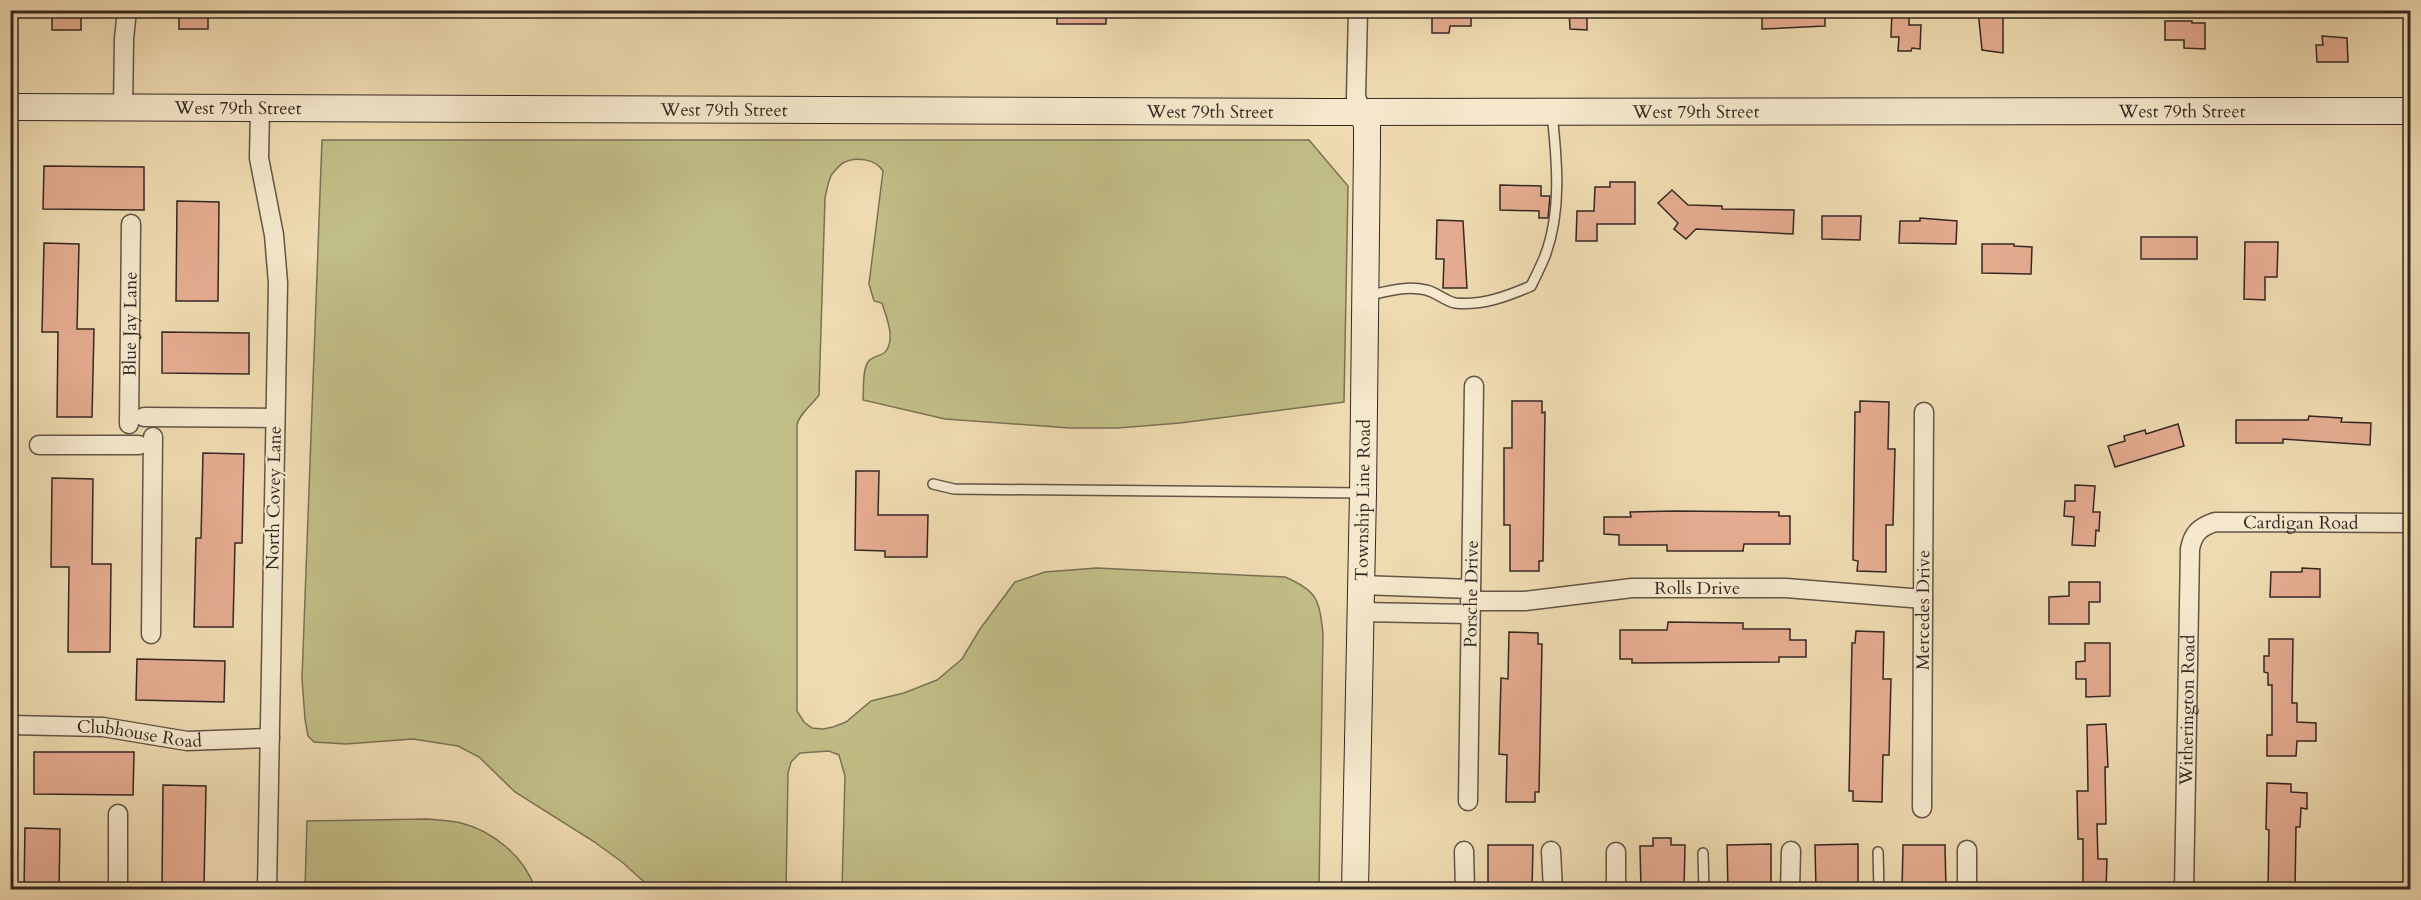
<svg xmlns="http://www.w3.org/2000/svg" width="2421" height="900" font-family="Cardo,serif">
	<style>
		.green { fill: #c1bd86; stroke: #7a7254; stroke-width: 1.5 }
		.building { fill: #e6ac91; stroke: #342823; stroke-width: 1.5 }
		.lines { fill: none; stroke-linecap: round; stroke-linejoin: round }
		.service-casing { stroke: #635546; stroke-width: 12 }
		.minor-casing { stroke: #635546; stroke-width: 21 }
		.secondary-casing { stroke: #342823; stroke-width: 28 }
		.service { stroke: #f5e8cc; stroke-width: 9 }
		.minor { stroke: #f5e8cc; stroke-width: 18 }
		.secondary { stroke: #f5e8cc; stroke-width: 26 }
		.labels { text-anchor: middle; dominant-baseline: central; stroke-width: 4.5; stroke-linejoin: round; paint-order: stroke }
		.street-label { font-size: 18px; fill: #342823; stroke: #f5e8cc }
	</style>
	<rect width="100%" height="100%" fill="#efdbb1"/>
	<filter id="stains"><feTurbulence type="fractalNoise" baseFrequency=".00333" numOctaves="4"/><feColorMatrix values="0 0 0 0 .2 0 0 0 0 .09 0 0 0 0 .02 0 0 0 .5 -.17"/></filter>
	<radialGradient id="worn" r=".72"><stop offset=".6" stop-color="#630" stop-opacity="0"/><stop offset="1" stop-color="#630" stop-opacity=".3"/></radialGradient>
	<!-- green -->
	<g class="green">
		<path d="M322,140H1309L1348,186L1344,402L1180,423L1118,428H1070L945,419L863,400C864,389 862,371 868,362C872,356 878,357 884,353C897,341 886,316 882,303L874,301L869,284L883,171C876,159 855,156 843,163C839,165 835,171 832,174C828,180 827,190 825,198L819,395C812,405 799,414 797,425V711L804,722L812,728L823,729L833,727L846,722L871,701L904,693L937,680L962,659L980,629L1015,582L1045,572L1097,568L1285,577C1318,591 1319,600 1323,633L1319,889H842L845,776L839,755L829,751L800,753L791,762L788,773L786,889H652L622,862L593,841L515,792L479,757L458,746L413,739L346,744L314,742L308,736L305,719L302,679Z"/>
		<path d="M427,819C438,820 450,820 461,823C493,831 525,857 535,889H305L307,821Z"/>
	</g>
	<!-- building -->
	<g class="building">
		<rect x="52" y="10" width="29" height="20"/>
		<rect x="179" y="10" width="29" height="19"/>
		<rect x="1057" y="10" width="49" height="14"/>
		<path d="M1432,10H1471V26H1450L1449,33H1432Z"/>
		<path d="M1569,10H1587V30L1570,29Z"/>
		<path d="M1762,10H1825V26L1762,29Z"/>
		<path d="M1892,10H1909V25H1921L1920,49L1912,48L1911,51H1898L1899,37H1891Z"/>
		<path d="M1978,10H2003V53L1982,50Z"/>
		<path d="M2165,21H2192V23H2205V49L2184,48V40H2165Z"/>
		<path d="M2322,36L2347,38L2348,62H2317L2316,45H2323Z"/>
		<path d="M44,166L144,167V210L43,209Z"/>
		<path d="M1610,182H1635V224H1597V241H1576L1577,211H1594L1595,187H1610Z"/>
		<path d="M1500,185L1541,186V196H1550L1548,218H1539V211L1500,210Z"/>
		<path d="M1672,190L1688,205L1722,206V209L1794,210L1793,234L1696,229L1686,239L1674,229L1678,223L1658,203Z"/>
		<path d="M177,201L219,202L218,301H176Z"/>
		<path d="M1822,216H1861L1860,240L1822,239Z"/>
		<path d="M1920,218L1957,221L1956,244L1899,243L1900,221H1920Z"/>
		<path d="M1437,220L1463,221L1467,288H1443L1444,259H1436Z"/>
		<rect x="2141" y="237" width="56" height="22"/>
		<path d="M2245,242H2278L2277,277H2265V300L2244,299Z"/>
		<path d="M44,243L79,244L77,329H94L92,417H57L58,332H42Z"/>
		<path d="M1982,244H2014V246L2032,247L2031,274L1982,273Z"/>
		<path d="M162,332L249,333V374L162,373Z"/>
		<path d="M1512,401H1542V413L1545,412L1543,561H1539V571H1510V525H1504V448H1512Z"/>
		<path d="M1860,401L1889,402L1888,449H1895L1893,525H1886V572L1857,571L1858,561L1853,560L1855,412H1860Z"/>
		<path d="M2309,416L2342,418L2341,422L2371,423L2370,445L2283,439V443H2236V420H2308Z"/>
		<path d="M2178,424L2184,446L2115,467L2108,446L2125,441L2124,436L2145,430L2146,434Z"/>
		<path d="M203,453L244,454L242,543H235L233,627H194L196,538H201Z"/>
		<path d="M856,471H879L878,515H928L927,557H885V551L855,550Z"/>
		<path d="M52,478L93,479L92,564H111L110,652H68L69,567H51Z"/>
		<path d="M2075,485L2095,486L2093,512H2100L2099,531L2096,530L2095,546L2072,545L2074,517L2064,516L2065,501H2075Z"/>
		<path d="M1674,511L1779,512V516H1790V544H1744L1743,551H1667V545H1619V535L1604,534V517H1631L1630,512Z"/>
		<path d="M2302,568L2320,569V597H2270L2271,572H2302Z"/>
		<path d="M2069,582H2100V602H2089V624H2049V597L2069,596Z"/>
		<path d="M1668,622L1743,623V629H1790V640H1806V657H1779V662L1632,663V659H1620V630H1667Z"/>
		<path d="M1856,631L1884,632L1883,679H1891L1889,755H1883L1882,802L1853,801V791H1849L1852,643H1855Z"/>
		<path d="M1509,632L1538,633V644H1542L1539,792H1535V802H1506L1507,755L1499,754L1501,678L1508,679Z"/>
		<path d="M2269,639H2293L2292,703H2297V722L2316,723V741H2297L2296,756H2267V735H2272V685H2268V673L2264,672V656H2269Z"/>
		<path d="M2085,643H2110V696L2086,697V679H2076V662L2085,661Z"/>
		<path d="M137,659L225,661L224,702L136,700Z"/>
		<path d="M2106,724L2108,767H2105L2106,824H2097L2098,859H2107L2106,890H2083V839H2078L2077,791H2088L2087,725Z"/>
		<path d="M34,752H134L133,795L34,794Z"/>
		<path d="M2267,783L2291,784V792L2307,793V809L2301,808L2300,827H2296L2295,890H2268L2269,830L2266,829Z"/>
		<path d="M163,785L206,786L204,887L162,886Z"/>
		<path d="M25,828L60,829L59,890H24Z"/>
		<path d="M1653,838H1671V845H1685L1684,890H1641L1640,846H1653Z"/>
		<path d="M1771,844V890H1728L1727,845Z"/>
		<path d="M1858,844V890H1816L1815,845Z"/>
		<path d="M1488,845H1533L1532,890H1488Z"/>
		<path d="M1903,845H1945L1946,890H1902Z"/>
	</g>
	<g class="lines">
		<!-- service casing -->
		<g class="service-casing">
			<g id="service">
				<path d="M1366,296C1385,292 1406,285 1426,290C1436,292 1445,301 1455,303C1482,306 1508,296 1531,286C1536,276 1541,266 1545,256C1562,211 1557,160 1552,113"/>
				<path d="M933,484L954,489L1362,493"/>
				<path d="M1878,852L1879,890"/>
				<path d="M1703,853L1704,890"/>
			</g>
		</g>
		<!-- minor casing -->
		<g class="minor-casing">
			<g id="minor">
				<path d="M1358,10L1356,97L1362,112"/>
				<path d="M123,108L124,39L127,10"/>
				<path d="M260,109L259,158L274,235L278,283L267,890"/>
				<path d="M144,417L275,418"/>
				<path id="s1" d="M129,424L131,224"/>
				<path d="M39,445H139"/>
				<path d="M1361,585L1471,589"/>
				<path id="s2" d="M1470,601H1525L1632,588H1786L1923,599"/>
				<path d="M1361,612L1470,614"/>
				<path d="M151,634L153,437"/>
				<path id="s3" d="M10,725L103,727L187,741L270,738"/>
				<path id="s4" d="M1468,801L1474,386"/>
				<path id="s5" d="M1922,808L1924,412"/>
				<path d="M1464,851L1465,890"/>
				<path d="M1551,851L1553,890"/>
				<path d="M118,890V814"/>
				<path d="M1616,890V852"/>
				<path d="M1790,890L1791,851"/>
				<path d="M1967,890V850"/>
				<path id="s6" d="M2184,890L2190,549C2193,533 2200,527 2215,522L2410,523"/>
			</g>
		</g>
		<!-- secondary casing -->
		<g class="secondary-casing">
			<g id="secondary">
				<path id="s7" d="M10,107L1325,112L2410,111"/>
				<path id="s8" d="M1355,890L1363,493L1367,147V125L1362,112"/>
			</g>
		</g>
		<!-- service -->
		<use href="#service" class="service"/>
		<!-- minor -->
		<use href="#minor" class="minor"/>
		<!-- secondary -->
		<use href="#secondary" class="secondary"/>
	</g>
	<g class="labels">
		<!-- street labels -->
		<g class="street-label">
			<text stroke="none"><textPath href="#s7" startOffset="228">West 79th Street</textPath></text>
			<text stroke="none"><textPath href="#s7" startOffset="714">West 79th Street</textPath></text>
			<text stroke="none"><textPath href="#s7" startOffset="1200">West 79th Street</textPath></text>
			<text stroke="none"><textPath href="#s7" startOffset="1686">West 79th Street</textPath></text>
			<text stroke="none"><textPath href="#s7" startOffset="2172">West 79th Street</textPath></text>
			<text stroke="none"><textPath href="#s1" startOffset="100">Blue Jay Lane</textPath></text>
			<text transform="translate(274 498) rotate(-89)">North Covey Lane</text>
			<text stroke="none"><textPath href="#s8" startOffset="390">Township Line Road</textPath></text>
			<text stroke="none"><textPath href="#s6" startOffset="466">Cardigan Road</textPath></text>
			<text stroke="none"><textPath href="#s2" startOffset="228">Rolls Drive</textPath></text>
			<text stroke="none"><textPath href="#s4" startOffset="207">Porsche Drive</textPath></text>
			<text stroke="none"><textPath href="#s5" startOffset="198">Mercedes Drive</textPath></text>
			<text stroke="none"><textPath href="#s6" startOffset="180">Witherington Road</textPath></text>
			<text stroke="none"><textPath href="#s3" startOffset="130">Clubhouse Road</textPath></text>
		</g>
	</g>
	<!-- margin -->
	<rect width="2421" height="900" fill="none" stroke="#efdbb1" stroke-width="36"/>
	<rect x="12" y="12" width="2397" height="876" fill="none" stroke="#342823" stroke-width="3"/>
	<rect x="18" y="18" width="2385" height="864" fill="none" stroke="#342823" stroke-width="1.5"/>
	<rect width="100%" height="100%" filter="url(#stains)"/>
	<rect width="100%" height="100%" fill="url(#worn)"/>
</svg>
